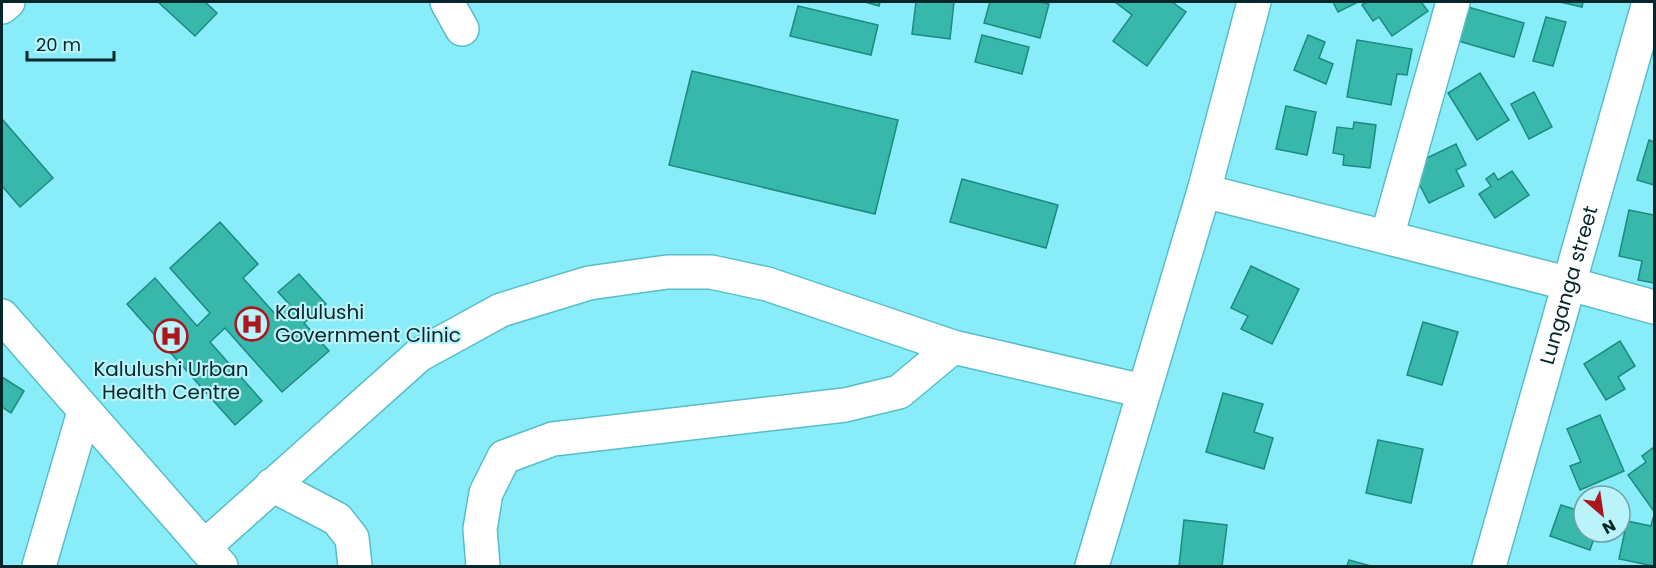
<svg xmlns="http://www.w3.org/2000/svg" width="1656" height="568" font-family="Poppins,sans-serif">
	<style>
		.building { fill: #38b7ab; stroke: #1b8b81; stroke-width: 1.5 }
		.lines { fill: none; stroke-linecap: round; stroke-linejoin: round }
		.minor-casing { stroke: #59bdc9; stroke-width: 36 }
		.minor { stroke: #fff; stroke-width: 33 }
		.labels { text-anchor: middle; dominant-baseline: central; stroke-width: 4.5; stroke-linejoin: round; paint-order: stroke }
		.street-label { font-size: 20px; fill: #05262a; stroke: #bbf3fa }
		.poi-label { font-size: 20px; fill: #05262a; stroke: #bbf3fa; text-anchor: start }
	</style>
	<rect width="100%" height="100%" fill="#89ecf9"/>
	<!-- building -->
	<g class="building">
		<path d="M158,2H205L217,13L195,36Z"/>
		<path d="M865,2H880L879,6Z"/>
		<path d="M916,2H954L950,39L912,34Z"/>
		<path d="M990,2H1041L1049,4L1040,38L984,23Z"/>
		<path d="M1115,2H1172L1186,12L1147,66L1113,41L1132,15Z"/>
		<path d="M1333,2H1358L1338,12Z"/>
		<path d="M1367,2H1421L1428,11L1392,36L1379,17L1373,21L1362,5Z"/>
		<path d="M1560,2H1583L1582,7Z"/>
		<path d="M798,6L878,25L871,55L790,36Z"/>
		<path d="M1468,7L1524,23L1514,57L1458,41Z"/>
		<path d="M1546,17L1566,22L1553,66L1533,61Z"/>
		<path d="M982,35L1029,47L1022,74L975,62Z"/>
		<path d="M1308,35L1325,42L1319,58L1333,64L1326,84L1294,70Z"/>
		<path d="M1357,40L1412,49L1407,75L1397,74L1391,105L1347,97Z"/>
		<path d="M692,71L898,120L875,214L669,165Z"/>
		<path d="M1480,73L1509,120L1477,140L1448,93Z"/>
		<path d="M1534,92L1552,127L1529,139L1511,104Z"/>
		<path d="M1286,106L1316,112L1307,155L1276,149Z"/>
		<path d="M2,119L53,178L20,207L2,186Z"/>
		<path d="M1354,122L1376,125L1370,168L1343,165L1344,155L1333,153L1337,127L1353,129Z"/>
		<path d="M1649,140L1654,142V185L1637,180Z"/>
		<path d="M1456,144L1466,165L1456,170L1464,186L1429,203L1410,166Z"/>
		<path d="M1512,171L1529,195L1495,218L1479,194L1491,186L1486,179L1494,173L1498,180Z"/>
		<path d="M962,179L1058,205L1046,248L950,222Z"/>
		<path d="M1629,210L1654,215V283L1638,280L1642,261L1619,256Z"/>
		<path d="M220,222L258,264L243,278L276,315L289,304L278,292L299,274L326,304L304,323L329,351L282,392L225,328L210,342L262,401L235,425L127,304L155,278L197,326L210,313L170,268Z"/>
		<path d="M1251,266L1299,289L1272,344L1241,329L1248,316L1231,308Z"/>
		<path d="M1423,322L1458,332L1442,385L1407,375Z"/>
		<path d="M1620,341L1635,366L1618,377L1625,389L1606,400L1584,364Z"/>
		<path d="M2,377L24,391L11,413L2,407Z"/>
		<path d="M1223,393L1263,404L1254,432L1273,438L1264,469L1206,452Z"/>
		<path d="M1600,415L1624,471L1580,490L1570,466L1581,462L1567,429Z"/>
		<path d="M1378,440L1423,449L1411,503L1366,493Z"/>
		<path d="M1654,447V509L1653,510L1628,475L1646,462L1642,456Z"/>
		<path d="M1583,503L1584,532H1596L1590,550L1550,536L1561,505L1580,511Z"/>
		<path d="M1653,518H1654V566L1619,559L1627,521L1651,526Z"/>
		<path d="M1184,520L1227,525L1222,566H1179Z"/>
		<path d="M1349,560L1371,566H1347Z"/>
	</g>
	<g class="lines">
		<!-- minor casing -->
		<g class="minor-casing">
			<g id="minor">
				<path d="M447,2L462,29"/>
				<path d="M2,7L8,2"/>
				<path d="M1204,191L1570,284L1654,307"/>
				<path d="M1387,237L1453,2"/>
				<path d="M2,316L221,566"/>
				<path d="M272,485L337,519L352,538L355,566"/>
				<path d="M204,547L419,355L501,310L589,283L667,272H711L767,284L953,347L1143,391"/>
				<path d="M39,566L84,412"/>
				<path d="M483,566L480,529L486,493L504,457L553,439L845,405L899,392L953,347"/>
				<path d="M1092,566L1204,191L1254,2"/>
				<path id="s1" d="M1489,566L1649,2"/>
			</g>
		</g>
		<!-- minor -->
		<use href="#minor" class="minor"/>
	</g>
	<!-- icons -->
	<defs>
		<g id="hospital-ring" transform="scale(1.725)"><circle r="9.5" fill="#bbf3fa" stroke="#ab171e" stroke-width="1.5"/><path d="M-5-5h3v3.5h4V-5h3V5h-3V1.5h-4V5h-3Z" fill="#ab171e"/></g>
	</defs>
	<g fill-rule="evenodd">
		<use href="#hospital-ring" x="252" y="324"/>
		<use href="#hospital-ring" x="171" y="336"/>
	</g>
	<g class="labels">
		<!-- street labels -->
		<g class="street-label">
			<text stroke="none"><textPath href="#s1" startOffset="292">Lunganga street</textPath></text>
		</g>
		<!-- poi labels -->
		<g class="poi-label">
			<text x="275" y="312">Kalulushi<tspan x="275" dy="23">Government Clinic</tspan></text>
			<text x="171" y="369" text-anchor="middle">Kalulushi Urban<tspan x="171" dy="23">Health Centre</tspan></text>
		</g>
	</g>
	<!-- border -->
	<rect width="1656" height="568" fill="none" stroke="#05262a" stroke-width="6"/>
	<!-- north arrow -->
	<g transform="translate(1602 514) rotate(151)"><circle r="28" fill="#bbf3fa" stroke="#72a1a7" stroke-width="1.5"/>
	<path d="M0-4.5L10 22L0 15L-10 22Z" fill="#ab171e"/>
	<text y="-9" font-size="16" font-weight="bold" text-anchor="middle" fill="#05262a">N</text>
	</g>
	<!-- scale -->
	<path d="M27 51v9h87v-9" fill="none" stroke="#05262a" stroke-width="3"/>
	<text x="36" y="51" font-size="18" fill="#05262a" stroke="#bbf3fa" stroke-width="4.5" paint-order="stroke">20 m</text>
</svg>
